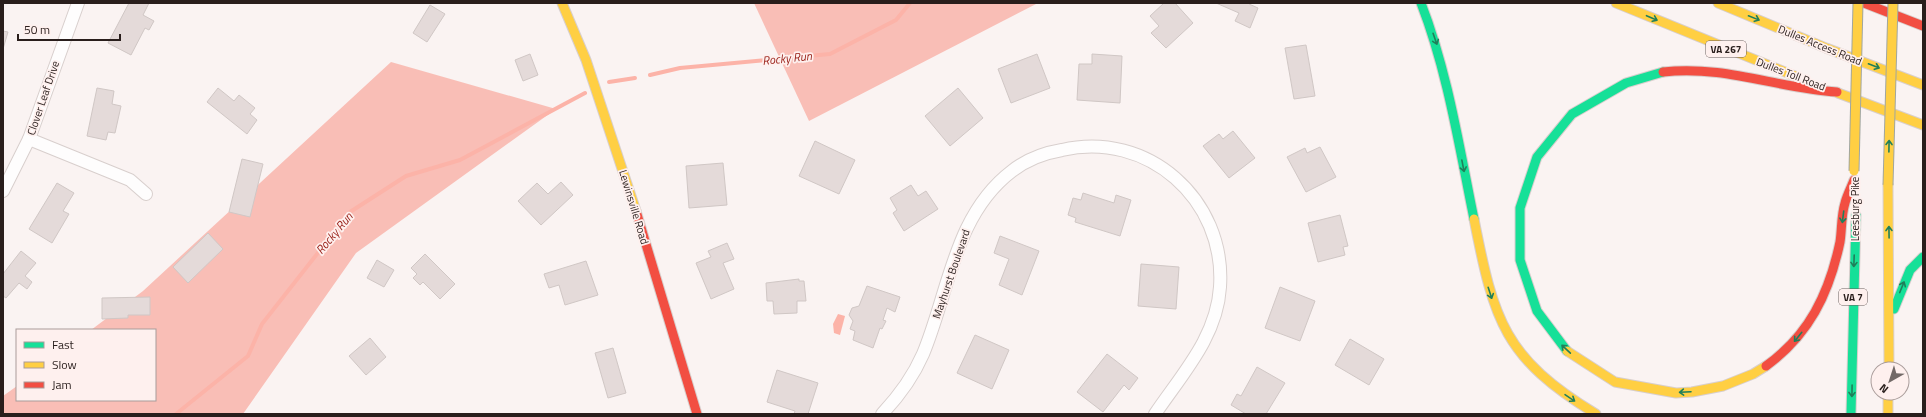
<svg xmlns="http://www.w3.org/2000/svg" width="1926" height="417" font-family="'Titillium Web',sans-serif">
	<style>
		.forest { fill: #f9beb6 }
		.water { fill: #fcb3a8 }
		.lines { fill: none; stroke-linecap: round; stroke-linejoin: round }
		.stream { stroke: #fcb3a8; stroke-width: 4 }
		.building { fill: #e4dad9; stroke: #d0c7c5 }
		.street-casing { stroke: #d8cfcd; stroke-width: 14 }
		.fast-casing { stroke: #d8cfcd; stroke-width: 11 }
		.slow-casing { stroke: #d8cfcd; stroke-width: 11 }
		.jam-casing { stroke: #d8cfcd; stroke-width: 11 }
		.street { stroke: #fefdfd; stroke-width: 12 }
		.fast { stroke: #16e098; stroke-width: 9 }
		.slow { stroke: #ffcf43; stroke-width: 9 }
		.jam { stroke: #f24e42; stroke-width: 9 }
		.slow-bridge-casing { stroke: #a1a69f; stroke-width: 11; stroke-linecap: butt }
		.slow-bridge { stroke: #ffcf43; stroke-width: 9 }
		.oneway { stroke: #207f5a }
		.labels { text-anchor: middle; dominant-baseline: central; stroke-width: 3.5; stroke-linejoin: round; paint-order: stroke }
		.shield { fill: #fef0ee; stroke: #695d5b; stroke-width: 1 }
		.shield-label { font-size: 10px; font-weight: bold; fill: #291e1c }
		.street-label { font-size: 11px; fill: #291e1c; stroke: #fef0ee }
		.water-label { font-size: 12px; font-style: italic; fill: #9a231b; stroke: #fef0ee }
	</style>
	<rect width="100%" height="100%" fill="#faf3f2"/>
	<!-- forest -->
	<g class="forest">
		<path d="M754,3H1038L809,121Z"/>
		<path d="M391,62L556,109L356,253L243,414H3V396L17,386V400H155V330H91L143,291Z"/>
	</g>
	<!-- water -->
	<path class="water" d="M838,314L845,316L840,335L834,333L833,324Z"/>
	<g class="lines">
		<!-- stream -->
		<g class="stream">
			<path d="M650,75L680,68L830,54L896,20L910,3"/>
			<path d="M609,82L635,78"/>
			<path d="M176,414L248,356L262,324L350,212L406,176L460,160L585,93"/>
		</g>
	</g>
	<!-- building -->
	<g class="building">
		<path d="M129,3H149L143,15L154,21L149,30L145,28L131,55L108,43Z"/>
		<path d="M1164,3H1175L1193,23L1166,48L1151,33L1159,26L1150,16Z"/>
		<path d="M1216,3H1250L1249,4L1258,8L1250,28L1235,21L1239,13Z"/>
		<path d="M430,5L445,14L427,42L413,33Z"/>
		<path d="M3,31L8,32L3,49Z"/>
		<path d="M1306,45L1315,96L1294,99L1285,48Z"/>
		<path d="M530,54L538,75L523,81L515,60Z"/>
		<path d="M1037,54L1050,88L1011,103L998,69Z"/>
		<path d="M1092,54L1122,56L1120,103L1077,100L1079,64H1092Z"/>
		<path d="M97,88L114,91L112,104L121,106L115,133L108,132L106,140L87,136Z"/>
		<path d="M218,88L234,101L239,95L255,108L250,114L257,120L247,134L207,102Z"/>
		<path d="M958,88L983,118L950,146L925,116Z"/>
		<path d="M1233,131L1255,158L1229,178L1203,146L1219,134L1223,139Z"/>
		<path d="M815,141L855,160L839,194L799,176Z"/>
		<path d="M1320,147L1336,177L1306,192L1287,157L1305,148L1307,153Z"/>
		<path d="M242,159L263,164L250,217L229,212Z"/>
		<path d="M723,163L727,205L689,208L686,166Z"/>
		<path d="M561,182L573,195L541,225L518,201L537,183L548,194Z"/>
		<path d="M57,183L74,193L63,211L69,214L52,243L29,229Z"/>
		<path d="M911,185L918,196L926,191L938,209L904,231L893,213L897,210L890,198Z"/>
		<path d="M1083,193L1114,203L1116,195L1131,200L1120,236L1075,222L1076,218L1068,215L1073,198L1081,200Z"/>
		<path d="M1340,215L1348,246L1343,247L1345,255L1318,262L1308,223Z"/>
		<path d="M208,233L223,249L188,283L173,267Z"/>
		<path d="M1000,236L1039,251L1022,295L999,285L1009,259L994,253Z"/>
		<path d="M727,243L734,259L723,263L734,289L711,299L696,263L711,257L708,251Z"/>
		<path d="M21,251L36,263L25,276L32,282L27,289L19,283L6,298L3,296V274Z"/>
		<path d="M425,254L455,284L440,299L423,282L420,285L413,278L417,274L411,268Z"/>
		<path d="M377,260L394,270L384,287L367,278Z"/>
		<path d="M586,261L598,295L565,305L559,285L549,288L544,274Z"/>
		<path d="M1141,264L1179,267L1176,309L1138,306Z"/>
		<path d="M799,279V281H804L806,301H797V313L774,314L773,301H767L766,283Z"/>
		<path d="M867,286L900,297L895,312L887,308L883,320L886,321L882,329L880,328L873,348L853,340L855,331L850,329L853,321L849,315L852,308L859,306Z"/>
		<path d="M1280,287L1315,301L1300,341L1265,328Z"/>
		<path d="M150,297V315H128V318L102,319V298Z"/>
		<path d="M975,335L1009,350L992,389L957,373Z"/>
		<path d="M370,338L386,357L366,375L349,356Z"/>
		<path d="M1350,339L1384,359L1369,385L1335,365Z"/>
		<path d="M613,348L626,393L608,398L595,353Z"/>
		<path d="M1107,354L1138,378L1129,390L1124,385L1103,412L1077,392Z"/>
		<path d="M1257,367L1285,383L1266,414H1246L1231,405L1237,394L1241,396Z"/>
		<path d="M777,370L818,383L808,414H794L795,411L767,402Z"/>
	</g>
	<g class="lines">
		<!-- street casing -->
		<g class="street-casing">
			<g id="street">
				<path d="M29,139L130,180L146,194"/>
				<path d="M3,191L29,139L78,3"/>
				<path d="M882,414C899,396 913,377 923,354C949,292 954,215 1012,171C1026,160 1044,153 1062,150C1147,130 1226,199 1220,287C1217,337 1182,374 1155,414"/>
			</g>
		</g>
		<!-- fast casing -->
		<g class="fast-casing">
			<g id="fast">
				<path d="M1421,3C1448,73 1459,146 1474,219"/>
				<path d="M1894,309L1910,270L1923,257"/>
				<path d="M1567,351L1537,311L1520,260V208L1537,157L1572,114L1626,83L1663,72"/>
				<path d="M1851,414L1856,215"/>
			</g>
		</g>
		<!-- slow casing -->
		<g class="slow-casing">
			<g id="slow">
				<path d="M562,3L586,60L636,211"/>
				<path d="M1616,3L1795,76"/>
				<path d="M1718,3L1826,48L1923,85"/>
				<path d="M1838,93L1923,125"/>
				<path d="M1888,185L1889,369"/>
				<path d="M1474,219C1494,321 1504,358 1596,414"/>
				<path d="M1567,351L1615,382L1676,393L1692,392L1723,386L1753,374L1766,366"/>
				<path d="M1888,393V414"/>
			</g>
		</g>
		<!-- jam casing -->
		<g class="jam-casing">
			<g id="jam">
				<path d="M1864,3L1923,26"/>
				<path d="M1663,72C1725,65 1776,88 1837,92"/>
				<path d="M636,211L697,414"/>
				<path d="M1766,366C1809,335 1829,294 1840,242C1842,229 1841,216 1845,203C1847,195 1851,188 1854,180"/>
			</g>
		</g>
		<!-- street -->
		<use href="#street" class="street"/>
		<!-- fast -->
		<use href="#fast" class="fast"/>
		<!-- slow -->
		<use href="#slow" class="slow"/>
		<!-- jam -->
		<use href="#jam" class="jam"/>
		<!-- slow-bridge casing -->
		<g class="slow-bridge-casing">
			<g id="slow-bridge">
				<path d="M1854,171L1858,3"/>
				<path d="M1888,185L1893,3"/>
			</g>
		</g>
		<!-- slow-bridge -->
		<use href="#slow-bridge" class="slow-bridge"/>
	</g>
	<!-- one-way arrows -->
	<defs><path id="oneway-shaft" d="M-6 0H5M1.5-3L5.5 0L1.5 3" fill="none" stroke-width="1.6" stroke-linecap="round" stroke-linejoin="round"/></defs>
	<g class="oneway">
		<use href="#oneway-shaft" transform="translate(1652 18) rotate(23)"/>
		<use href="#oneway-shaft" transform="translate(1754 18) rotate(22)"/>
		<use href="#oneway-shaft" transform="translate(1435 39) rotate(71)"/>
		<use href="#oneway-shaft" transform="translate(1874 66) rotate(21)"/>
		<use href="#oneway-shaft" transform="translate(1889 146) rotate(-89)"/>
		<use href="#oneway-shaft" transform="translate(1463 166) rotate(79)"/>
		<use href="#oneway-shaft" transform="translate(1843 217) rotate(97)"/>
		<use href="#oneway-shaft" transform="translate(1889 232) rotate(-91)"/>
		<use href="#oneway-shaft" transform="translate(1854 261) rotate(92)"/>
		<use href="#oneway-shaft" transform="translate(1902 287) rotate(-68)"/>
		<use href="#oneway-shaft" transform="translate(1490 293) rotate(72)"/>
		<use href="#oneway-shaft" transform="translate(1798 337) rotate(129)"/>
		<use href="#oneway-shaft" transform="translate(1566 349) rotate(-137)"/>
		<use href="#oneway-shaft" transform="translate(1852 391) rotate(91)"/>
		<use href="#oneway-shaft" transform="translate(1685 392) rotate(177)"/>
		<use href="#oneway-shaft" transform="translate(1570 398) rotate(34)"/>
	</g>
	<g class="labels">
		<!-- shield labels -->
		<g class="shield">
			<rect x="1706" y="41" width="40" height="16" rx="3"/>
			<rect x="1839" y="289" width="28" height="16" rx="3"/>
		</g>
		<g class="shield-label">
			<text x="1726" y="49">VA 267</text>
			<text x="1853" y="297">VA 7</text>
		</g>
		<!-- street labels -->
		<g class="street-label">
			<text transform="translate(1820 45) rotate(22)">Dulles Access Road</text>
			<text transform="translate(1791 74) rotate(21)">Dulles Toll Road</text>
			<text transform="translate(43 98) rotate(-71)">Clover Leaf Drive</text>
			<text transform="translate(634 207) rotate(73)">Lewinsville Road</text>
			<text transform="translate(1855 209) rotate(-90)">Leesburg Pike</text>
			<text transform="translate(951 274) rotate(-71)">Mayhurst Boulevard</text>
		</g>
		<!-- water labels -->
		<g class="water-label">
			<text transform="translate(787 58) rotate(-6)">Rocky Run</text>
			<text transform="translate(334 233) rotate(-50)">Rocky Run</text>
		</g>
	</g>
	<!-- border -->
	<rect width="1926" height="417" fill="none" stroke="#291e1c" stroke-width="8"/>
	<!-- legend -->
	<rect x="16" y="329" width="140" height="72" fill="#fef0ee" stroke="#a99c9a"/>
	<rect x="24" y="342" width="20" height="6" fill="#16e098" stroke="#a99c9a"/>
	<text x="52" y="349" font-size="12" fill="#291e1c">Fast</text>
	<rect x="24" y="362" width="20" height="6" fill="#ffcf43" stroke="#a99c9a"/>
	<text x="52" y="369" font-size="12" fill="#291e1c">Slow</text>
	<rect x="24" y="382" width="20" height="6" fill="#f24e42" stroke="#a99c9a"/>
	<text x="52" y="389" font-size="12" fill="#291e1c">Jam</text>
	<!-- north arrow -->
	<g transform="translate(1890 381) rotate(219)"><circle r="19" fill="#fef0ee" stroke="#a99c9a"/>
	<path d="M0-3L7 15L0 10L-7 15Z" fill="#726967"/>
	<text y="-6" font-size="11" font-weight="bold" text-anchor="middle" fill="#291e1c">N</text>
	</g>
	<!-- scale -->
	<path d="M18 34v6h102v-6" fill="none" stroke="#291e1c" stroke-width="2"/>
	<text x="24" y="34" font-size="12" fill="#291e1c" stroke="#fef0ee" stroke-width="3" paint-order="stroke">50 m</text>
</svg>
